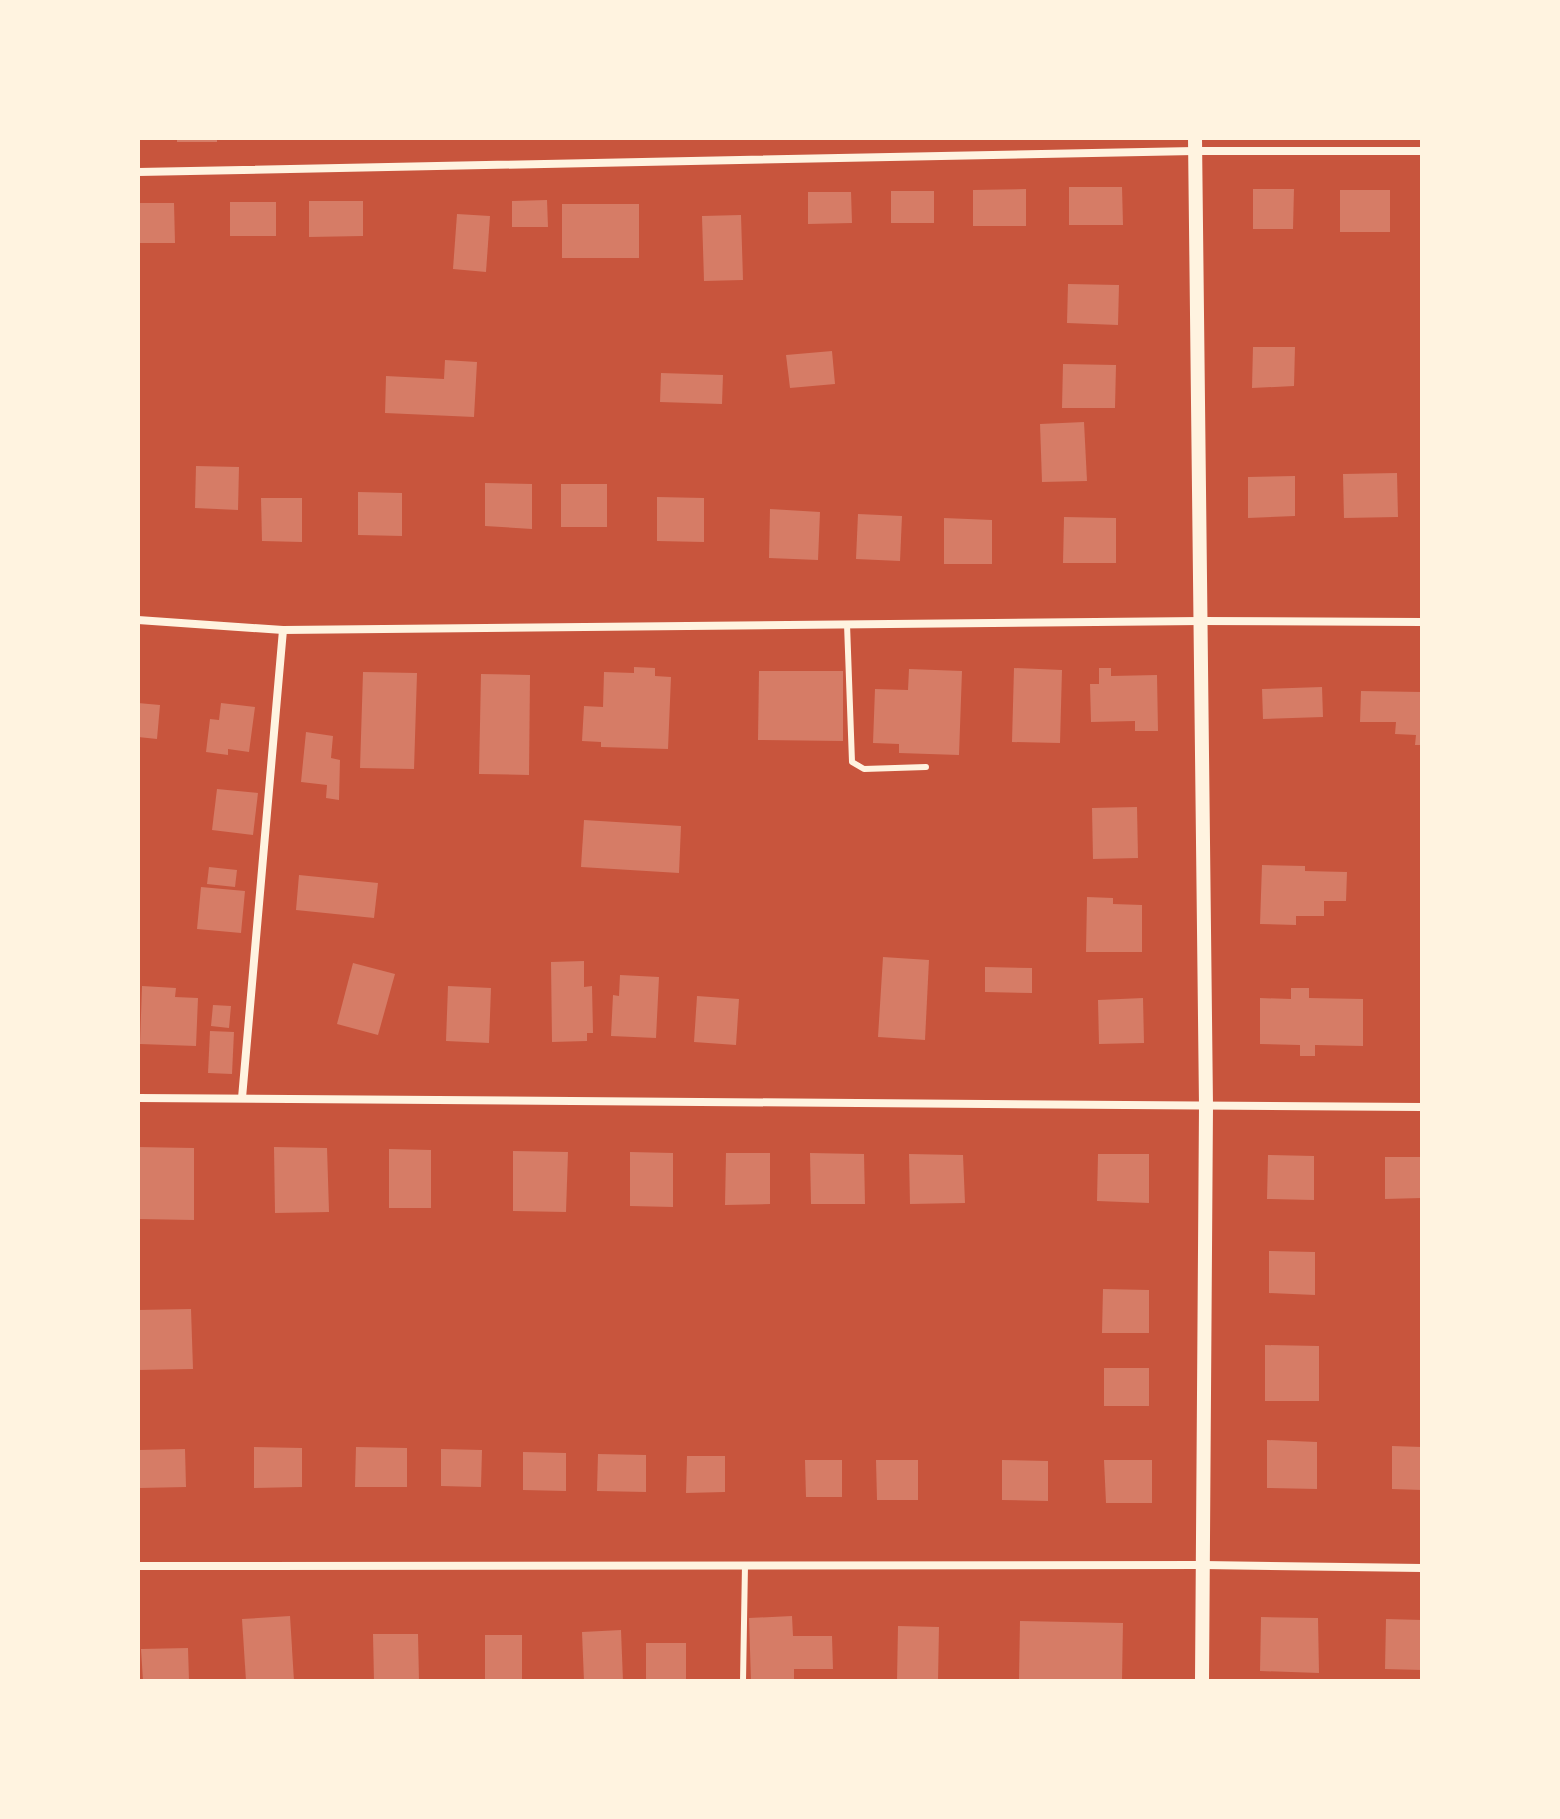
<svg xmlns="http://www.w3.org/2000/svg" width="1560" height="1819" font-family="'Playfair Display',serif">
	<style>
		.building { fill: #d67c66 }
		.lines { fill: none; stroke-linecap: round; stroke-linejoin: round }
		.service { stroke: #fff3e0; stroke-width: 6 }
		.minor { stroke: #fff3e0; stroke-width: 8 }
		.tertiary { stroke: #fff3e0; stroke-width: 14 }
	</style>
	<rect width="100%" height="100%" fill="#c8553d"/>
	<!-- building -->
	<g class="building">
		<rect x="177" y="138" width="40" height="4"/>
		<path d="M1069,187H1122L1123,225H1069Z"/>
		<path d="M1026,189V226H973V190Z"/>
		<path d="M1253,189H1294L1293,229H1253Z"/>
		<rect x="1340" y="190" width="50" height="42"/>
		<rect x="891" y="191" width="43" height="32"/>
		<path d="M808,192H851L852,223L808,224Z"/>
		<path d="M547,200L548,227H512V201Z"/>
		<path d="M309,201H363V236L309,237Z"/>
		<rect x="230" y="202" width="46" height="34"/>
		<path d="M138,203H174L175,243H138Z"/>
		<rect x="562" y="204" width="77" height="54"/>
		<path d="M457,214L490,216L486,272L453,269Z"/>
		<path d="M741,215L743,280L704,281L702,216Z"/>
		<path d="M1068,284L1119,285L1118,325L1067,323Z"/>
		<path d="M1253,347H1295L1294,386L1252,388Z"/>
		<path d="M832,351L835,384L790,388L786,355Z"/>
		<path d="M445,360L477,362L474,417L385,413L386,376L444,379Z"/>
		<path d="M1063,364L1116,365L1115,408H1062Z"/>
		<path d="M661,373L723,375L722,404L660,402Z"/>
		<path d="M1084,422L1087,481L1042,482L1040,424Z"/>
		<path d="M196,466L239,467L238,510L195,508Z"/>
		<path d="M1397,473L1398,517L1344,518L1343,474Z"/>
		<path d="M1295,476V516L1248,518V477Z"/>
		<path d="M485,483L532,484V529L485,526Z"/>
		<rect x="561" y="484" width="46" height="43"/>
		<path d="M358,492L402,493V536L358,535Z"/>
		<path d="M657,497L704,498V542L657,541Z"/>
		<path d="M261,498H302V542L262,541Z"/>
		<path d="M770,509L820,512L818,560L769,558Z"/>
		<path d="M858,514L902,516L900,561L856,559Z"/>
		<path d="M1064,517L1116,518V563H1063Z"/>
		<path d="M944,518L992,520V564H944Z"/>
		<path d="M634,667L655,668V676L671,677L668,749L601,747V742L582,741L584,706L603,707L604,672L634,673Z"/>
		<path d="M1014,668L1062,670L1060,743L1012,742Z"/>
		<path d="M1099,668H1111V676L1157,675L1158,731H1135V721L1091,722L1090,684H1099Z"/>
		<path d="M909,669L962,671L959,755L899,753V744L873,743L875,689L908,690Z"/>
		<path d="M759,671H843V741L758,740Z"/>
		<path d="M363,672L417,673L414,769L360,768Z"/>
		<path d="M481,674L530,675L529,775L479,774Z"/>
		<path d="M1322,687L1323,717L1263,719L1262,689Z"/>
		<path d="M1361,691L1422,692V745H1415L1416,735L1395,734L1396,722H1360Z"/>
		<path d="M138,703L160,705L157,739L138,737Z"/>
		<path d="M221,703L255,707L249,752L228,749V755L206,752L210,719L219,720Z"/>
		<path d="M306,732L333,736L331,758L340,760L339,800L326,798L327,785L301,782Z"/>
		<path d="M217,789L258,793L253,835L212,830Z"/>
		<path d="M1137,807L1138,858L1093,859L1092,808Z"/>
		<path d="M584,820L681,826L679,873L581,867Z"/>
		<path d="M1262,865L1305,866V871L1347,872L1346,901H1324V916H1296V925L1260,924Z"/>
		<path d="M209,867L237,870L235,887L207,884Z"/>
		<path d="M299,875L378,883L374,918L296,910Z"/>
		<path d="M201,887L245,891L241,933L197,929Z"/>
		<path d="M1087,897L1113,898V904L1142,905V952H1086Z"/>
		<path d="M883,957L929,960L925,1040L878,1037Z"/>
		<path d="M584,961V987L592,986L593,1033H587V1041L552,1042L551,962Z"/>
		<path d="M353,963L395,974L378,1035L337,1024Z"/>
		<path d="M985,967L1032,968V993L985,992Z"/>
		<path d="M620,975L659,977L656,1038L611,1036L613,995L619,996Z"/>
		<path d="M142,986L176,988L175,997L198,998L196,1046L140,1044Z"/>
		<path d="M448,986L491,988L489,1043L446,1041Z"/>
		<path d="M1291,988H1309V998L1363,999V1046L1315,1045V1056H1300V1045L1260,1044V998L1291,999Z"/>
		<path d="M697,996L739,999L736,1045L694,1042Z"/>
		<path d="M1143,998L1144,1043L1099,1044L1098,1000Z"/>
		<path d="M213,1005L231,1006L229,1028L211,1026Z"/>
		<path d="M210,1031L234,1032L232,1074L208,1073Z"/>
		<path d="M138,1147L194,1148V1220L138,1219Z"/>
		<path d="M274,1147L327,1148L329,1212L275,1213Z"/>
		<path d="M389,1149L431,1150V1208H389Z"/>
		<path d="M513,1151L568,1152L566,1212L513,1211Z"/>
		<path d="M630,1152L673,1153V1207L630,1206Z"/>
		<path d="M726,1153H770V1204L725,1205Z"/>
		<path d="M810,1153L864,1154L865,1204H811Z"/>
		<path d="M909,1154L963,1155L965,1203L910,1204Z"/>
		<path d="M1098,1154H1149V1203L1097,1201Z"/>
		<path d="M1268,1155L1314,1156V1200L1267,1199Z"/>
		<path d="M1385,1157H1422V1198L1385,1199Z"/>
		<path d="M1269,1251L1315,1252V1295L1269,1293Z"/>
		<path d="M1103,1289L1149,1290V1333H1102Z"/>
		<path d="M191,1309L193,1369L138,1370V1310Z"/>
		<path d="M1265,1345L1319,1346V1401H1265Z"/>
		<rect x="1104" y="1368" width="45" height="38"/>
		<path d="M1267,1440L1317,1442V1489L1267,1488Z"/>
		<path d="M1392,1446L1422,1447V1490L1392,1489Z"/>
		<path d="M254,1447L302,1448V1487L254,1488Z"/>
		<path d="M356,1447L407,1448V1487H355Z"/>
		<path d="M185,1449L186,1487L140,1488L139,1450Z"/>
		<path d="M441,1449L482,1450L481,1487L441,1486Z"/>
		<path d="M523,1452L566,1453V1491L523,1490Z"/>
		<path d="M598,1454L646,1455V1492L597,1491Z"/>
		<path d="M687,1456H725V1492L686,1493Z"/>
		<path d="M805,1460H842V1497H806Z"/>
		<path d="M876,1460H918V1500H877Z"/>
		<path d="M1002,1460L1048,1461V1501L1002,1500Z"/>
		<path d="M1104,1460H1152V1503H1106Z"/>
		<path d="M290,1616L294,1681H246L242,1619Z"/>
		<path d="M792,1616L793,1636H832L833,1669H794V1681H751L749,1618Z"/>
		<path d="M1261,1617L1318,1618L1319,1673L1260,1671Z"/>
		<path d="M1386,1619L1422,1620V1670L1385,1669Z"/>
		<path d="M1020,1621L1123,1623L1122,1681L1019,1679Z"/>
		<path d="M898,1626L939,1627L938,1681H897Z"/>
		<path d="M621,1630L623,1681H584L582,1632Z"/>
		<path d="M373,1634H418L419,1681H374Z"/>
		<rect x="485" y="1635" width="37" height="46"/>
		<rect x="646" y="1643" width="40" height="38"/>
		<path d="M188,1648L189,1681H143L141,1649Z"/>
	</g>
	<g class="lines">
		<!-- service -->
		<g class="service">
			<path d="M847,624L852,762L864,769L926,767"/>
			<path d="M743,1681L745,1565"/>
		</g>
		<!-- minor -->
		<g class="minor">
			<path d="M138,172L1194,151H1422"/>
			<path d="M138,620L283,630L1201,621L1422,622"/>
			<path d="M138,1098L1422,1107"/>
			<path d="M242,1098L283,630"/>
			<path d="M138,1566L1203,1565L1422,1568"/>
		</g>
		<!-- tertiary -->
		<path class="tertiary" d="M1195,138L1206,1106L1202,1681"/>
	</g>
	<!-- border -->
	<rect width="1560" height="1819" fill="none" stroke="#fff3e0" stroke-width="280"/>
</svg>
